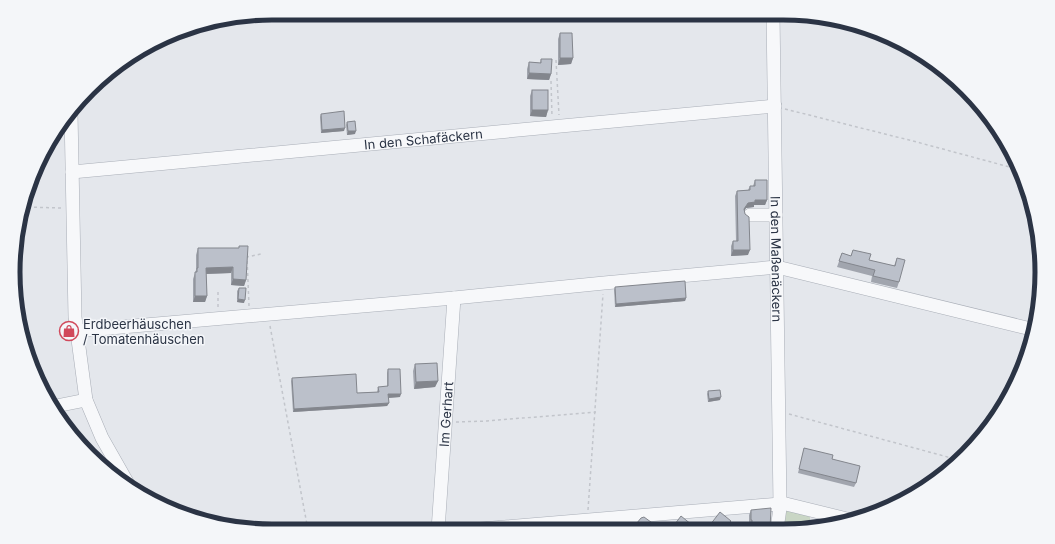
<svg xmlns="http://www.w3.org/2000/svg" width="1055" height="544" font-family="Inter,sans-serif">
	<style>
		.green { fill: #c9d6c5 }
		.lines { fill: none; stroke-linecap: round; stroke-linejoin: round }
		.minor-casing { stroke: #a9aeb7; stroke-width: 14 }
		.path { stroke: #c2c5cb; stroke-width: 1.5; stroke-dasharray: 3 3; stroke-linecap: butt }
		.minor { stroke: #f7f8fa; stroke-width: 13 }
		.wall { fill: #a1a5ae }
		.shaded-wall { fill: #83868d }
		.building { fill: #bbc0ca; stroke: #83868d }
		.labels { text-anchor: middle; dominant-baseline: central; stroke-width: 3; stroke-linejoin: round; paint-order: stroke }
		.street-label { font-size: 13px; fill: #2b3445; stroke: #f4f6f9 }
		.poi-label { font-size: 13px; fill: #2b3445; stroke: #f4f6f9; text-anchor: start }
		.rim { fill: none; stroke: #2b3445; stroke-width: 5 }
	</style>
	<rect width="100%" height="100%" fill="#e4e7ec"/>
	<!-- green -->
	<path class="green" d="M785,507L810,512V523L815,528L781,529Z"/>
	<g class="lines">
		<!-- minor casing -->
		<g class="minor-casing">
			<g id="minor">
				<path id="s1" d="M773,14L780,504"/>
				<path d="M71,113L75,317L86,400L102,438L127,482"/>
				<path id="s2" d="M72,172L775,106"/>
				<path d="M750,215H776"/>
				<path d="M76,331L454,298L604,283L777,267L1031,329"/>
				<path d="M56,406L86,400"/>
				<path d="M777,529L780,508"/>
				<path id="s3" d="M438,530L454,298"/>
				<path d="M469,530L780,504H786L851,520"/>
			</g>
		</g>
		<!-- path -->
		<g class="path">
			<path d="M556,60L559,115"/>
			<path d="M551,81L552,117"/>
			<path d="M785,109L913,141L1017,169"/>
			<path d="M22,207L63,208"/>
			<path d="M249,306L247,257L261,254"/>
			<path d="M218,307V292"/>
			<path d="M270,326L308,530"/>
			<path d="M789,414L955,459"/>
			<path d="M456,422L487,421L596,412"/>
			<path d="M588,510L603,294"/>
			<path d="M810,521L816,529"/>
			<path d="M695,529V523"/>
		</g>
		<!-- minor -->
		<use href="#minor" class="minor"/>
	</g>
	<!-- wall -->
	<g class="wall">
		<path d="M560,33L573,58L571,64L558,65V39Z"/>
		<path d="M541,59L551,74L549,80L527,79V69L529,62L540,63Z"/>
		<path d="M532,90L548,110L546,117L530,116V96Z"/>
		<path d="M321,114L344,131L321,133L320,117Z"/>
		<path d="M347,122L355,134L347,135L346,125Z"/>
		<path d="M755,180L767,200L765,205H754V207L746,208L744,211L748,255L731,256V246L733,241H736L735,196L737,191L748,190L750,186H753Z"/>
		<path d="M239,246L246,280L244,286L231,285V273L206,274L207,296L205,302H193V279L196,270V255L198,248H239Z"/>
		<path d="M853,250L869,260L894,266L897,258L899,282L897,288L871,282L872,276L837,267L842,253L851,256Z"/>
		<path d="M615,287L686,298L685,301L615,307L614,290Z"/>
		<path d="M239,288L244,303L237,302V291Z"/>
		<path d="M415,364L438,381L435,387L414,389L413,371Z"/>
		<path d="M388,369L400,397L388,398L389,403L387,406L293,412L291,381L292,378L357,393L377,392L378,387H387V373Z"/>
		<path d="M708,391L720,400L708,402L707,394Z"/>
		<path d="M804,448L832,459L856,483L854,487L798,473Z"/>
		<path d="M751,510L770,529H750V525H749V515Z"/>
		<path d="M710,525L729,527L727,529H708Z"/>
	</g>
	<!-- shaded-wall -->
	<g class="shaded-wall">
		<path d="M560,58H573L571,64L558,65Z"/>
		<path d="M529,73L551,74L549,80L527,79Z"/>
		<path d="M532,110H548L546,117L530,116Z"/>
		<path d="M345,128L344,131L321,133L322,130Z"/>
		<path d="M348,131H356L355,134L347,135Z"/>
		<path d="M755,200H767L765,205H754V207L746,208L742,215L744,209L748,203Z"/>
		<path d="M733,250H750L748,255L731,256Z"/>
		<path d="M233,267L231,273L204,274L206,268Z"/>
		<path d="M233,279L246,280L244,286L231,285Z"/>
		<path d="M195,296H207L205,302H193Z"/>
		<path d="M686,298L685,301L615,307L616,304Z"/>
		<path d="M238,299L245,300L244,303L237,302Z"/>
		<path d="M438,381L435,387L414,389L416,382Z"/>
		<path d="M388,394H401L400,397L387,398Z"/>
		<path d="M721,397L720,400L708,402L709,399Z"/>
		<path d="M389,403L387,406L293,412L294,409Z"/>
		<path d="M731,521L729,527L727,529H724Z"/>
	</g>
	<!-- building -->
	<g class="building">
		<path d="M560,33H572L573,58H560Z"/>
		<path d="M541,59H552L551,74L529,73V62L541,63Z"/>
		<rect x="532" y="90" width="16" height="20"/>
		<path d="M344,111L345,128L322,130L321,114Z"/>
		<path d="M355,121L356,131H348L347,122Z"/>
		<path d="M755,180H767V200H755V202L748,203L744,209L745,214L749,217L750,250H733V241H738L737,191L750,190V186H755Z"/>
		<path d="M239,246H248L246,280L233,279V267L206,268L207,296H195V272H197V268H198V248H239Z"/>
		<path d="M853,250L871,254L869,260L895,266L897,258L905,260L899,282L873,276L875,270L839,261L842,253L851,256Z"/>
		<path d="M685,281L686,298L616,304L615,287Z"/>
		<path d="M239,288H246L245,300L238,299Z"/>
		<path d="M437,363L438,381L416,382L415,364Z"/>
		<path d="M388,369H400L401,394H388L389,403L294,409L292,378L356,374L357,393L379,392L378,387L388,386Z"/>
		<path d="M720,390L721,397L709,399L708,391Z"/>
		<path d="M804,448L833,455L832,459L860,466L856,483L799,469Z"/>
		<path d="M771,508L770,529H752V520H751V510Z"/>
		<path d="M720,512L731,521L724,529H714L710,525Z"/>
		<path d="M681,516L692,525L688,529H669L674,522L675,524Z"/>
		<path d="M644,517L655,525L652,529H632L641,518Z"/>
	</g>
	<!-- icons -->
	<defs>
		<g id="shop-ring" transform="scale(1)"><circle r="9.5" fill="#f4f6f9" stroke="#d1495b" stroke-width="1.5"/><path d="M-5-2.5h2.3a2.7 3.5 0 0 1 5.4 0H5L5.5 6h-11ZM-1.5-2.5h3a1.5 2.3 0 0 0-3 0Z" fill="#d1495b"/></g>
	</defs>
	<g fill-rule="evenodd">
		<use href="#shop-ring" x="69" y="331"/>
	</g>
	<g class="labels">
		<!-- street labels -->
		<g class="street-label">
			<text stroke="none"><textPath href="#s2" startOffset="353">In den Schafäckern</textPath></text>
			<text stroke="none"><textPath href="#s1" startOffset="245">In den Maßenäckern</textPath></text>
			<text stroke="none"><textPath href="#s3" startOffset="116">Im Gerhart</textPath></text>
		</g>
		<!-- poi labels -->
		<g class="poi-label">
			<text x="83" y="324">Erdbeerhäuschen<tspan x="83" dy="15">/ Tomatenhäuschen</tspan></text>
		</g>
	</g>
	<!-- crop -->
	<path d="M0 0H1055V544H0ZM272 20H783A252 252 0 0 1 1035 272V272A252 252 0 0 1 783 524H272A252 252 0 0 1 20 272V272A252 252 0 0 1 272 20Z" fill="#f4f6f9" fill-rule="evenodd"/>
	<path class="rim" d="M272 20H783A252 252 0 0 1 1035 272V272A252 252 0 0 1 783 524H272A252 252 0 0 1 20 272V272A252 252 0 0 1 272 20Z"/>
</svg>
